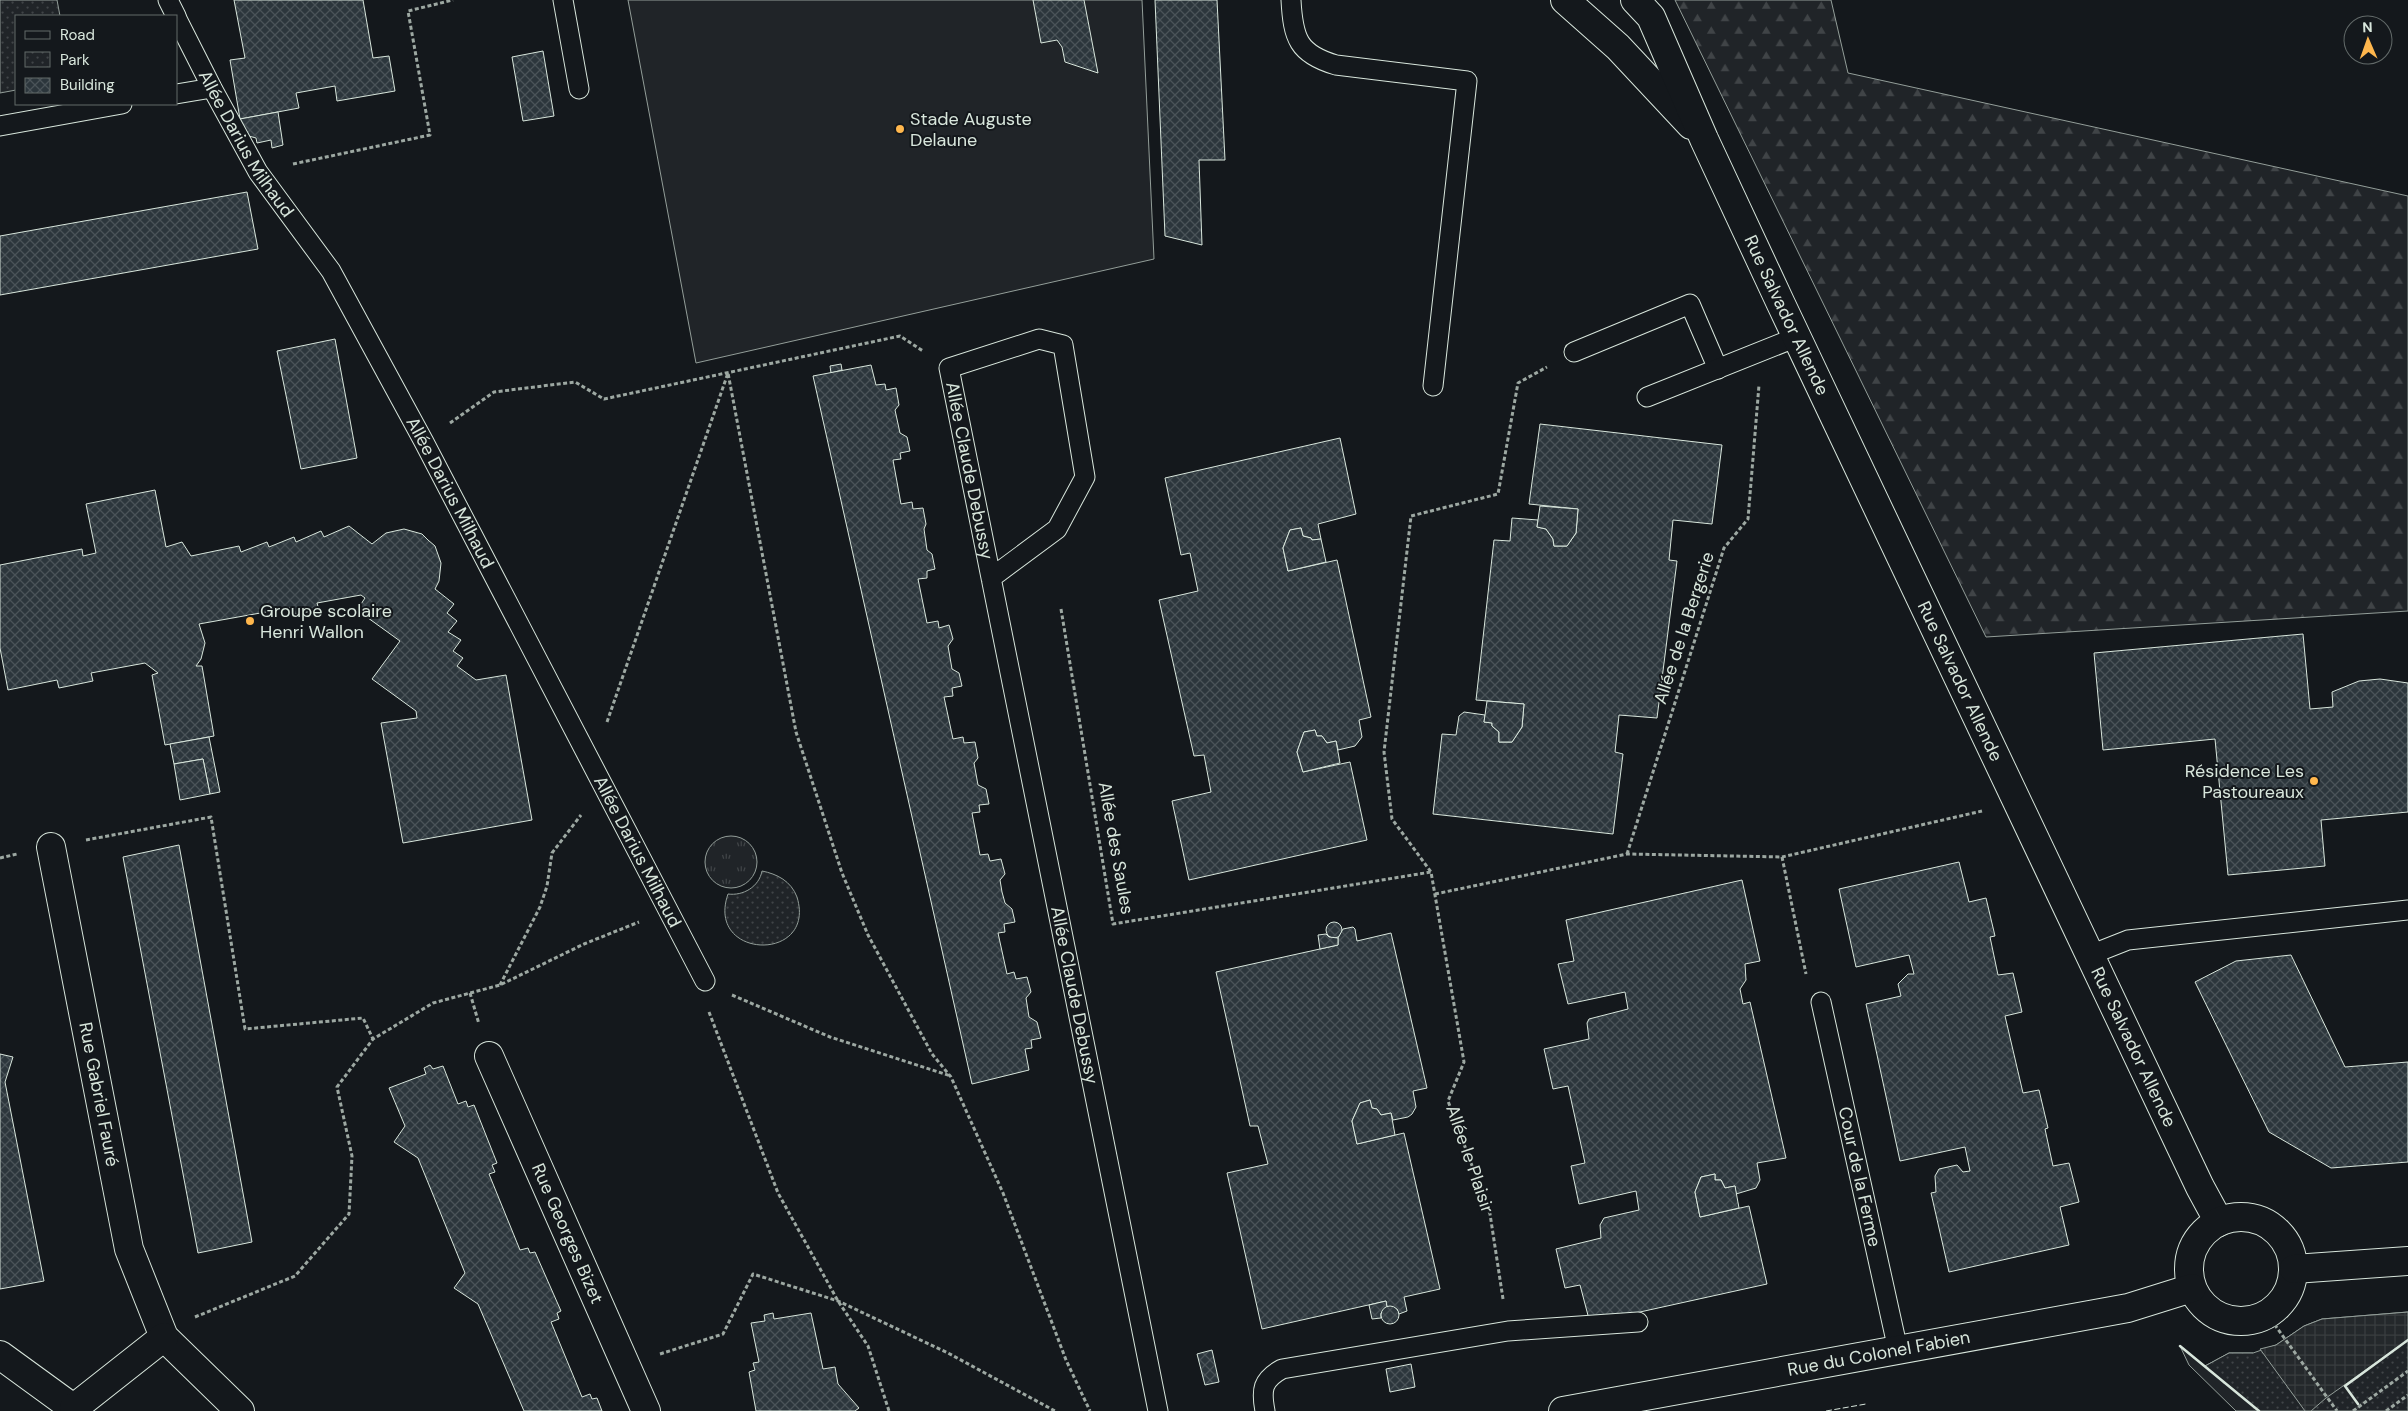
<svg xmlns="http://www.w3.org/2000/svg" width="2408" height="1411" font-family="'DM Sans',sans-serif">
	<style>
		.grass { fill: url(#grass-tufts); stroke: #939e99 }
		.forest { fill: url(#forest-firs); stroke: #939e99 }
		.park { fill: url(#park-dots); stroke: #939e99 }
		.pitch { fill: #202428; stroke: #939e99 }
		.plaza { fill: url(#plaza-grid); stroke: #939e99 }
		.building { fill: url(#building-cross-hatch); stroke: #d8e6dc }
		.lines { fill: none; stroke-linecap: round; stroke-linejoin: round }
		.service-casing { stroke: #d8e6dc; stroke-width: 21 }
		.minor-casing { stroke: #d8e6dc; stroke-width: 30 }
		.tertiary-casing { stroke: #d8e6dc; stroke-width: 30 }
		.path { stroke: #9da8a2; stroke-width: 3; stroke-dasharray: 4 2.5; stroke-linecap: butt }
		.service { stroke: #14181c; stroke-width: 19 }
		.minor { stroke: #14181c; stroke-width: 28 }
		.tertiary { stroke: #14181c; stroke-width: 28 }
		.fence { stroke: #d8e6dc; stroke-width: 1; stroke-dasharray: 6 2.5; stroke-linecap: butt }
		.wall { stroke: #d8e6dc; stroke-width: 2.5 }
		.poi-dot { fill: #ffb74d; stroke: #14181c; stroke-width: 2 }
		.labels { text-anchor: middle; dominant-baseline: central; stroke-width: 4; stroke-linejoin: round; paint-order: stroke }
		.poi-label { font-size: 18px; fill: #d8e6dc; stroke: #14181c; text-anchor: start }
		.street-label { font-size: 18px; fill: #d8e6dc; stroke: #14181c }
	</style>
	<defs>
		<pattern id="grass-tufts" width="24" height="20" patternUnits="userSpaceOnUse" patternTransform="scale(1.25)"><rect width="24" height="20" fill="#202428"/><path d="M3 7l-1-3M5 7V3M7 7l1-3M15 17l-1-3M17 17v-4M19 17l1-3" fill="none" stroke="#404447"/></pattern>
		<pattern id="forest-firs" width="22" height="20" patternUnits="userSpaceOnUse" patternTransform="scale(1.25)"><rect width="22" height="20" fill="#202428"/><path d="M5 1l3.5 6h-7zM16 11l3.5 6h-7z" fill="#404447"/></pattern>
		<pattern id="park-dots" width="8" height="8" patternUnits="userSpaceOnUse" patternTransform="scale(1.25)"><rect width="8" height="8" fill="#202428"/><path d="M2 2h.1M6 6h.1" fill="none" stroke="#404447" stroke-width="1.8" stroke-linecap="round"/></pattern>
		<pattern id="plaza-grid" width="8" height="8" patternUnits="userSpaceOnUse" patternTransform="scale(1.25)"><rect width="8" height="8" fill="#24282b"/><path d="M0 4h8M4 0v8" fill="none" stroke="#393d3f"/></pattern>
		<pattern id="building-cross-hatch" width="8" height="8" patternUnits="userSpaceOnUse" patternTransform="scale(1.25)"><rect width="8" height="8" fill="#2c363c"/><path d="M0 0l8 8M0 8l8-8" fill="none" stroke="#4a5358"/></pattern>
	</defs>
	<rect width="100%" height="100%" fill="#14181c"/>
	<!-- grass -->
	<g class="grass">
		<circle cx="731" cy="862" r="26"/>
		<path d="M2180,1346L2205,1366L2229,1353H2253L2305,1411H2236L2189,1365Z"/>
	</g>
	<!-- forest -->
	<path class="forest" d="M1675,0H1831L1848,73L2408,196V611L1986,637Z"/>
	<!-- park -->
	<g class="park">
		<path d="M0,0H57L60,16H16V90L0,93Z"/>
		<path d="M762,871C777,874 791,881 797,897C817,963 705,960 728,894C743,896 759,887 762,871Z"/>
		<path d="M2408,1312V1411H2259L2205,1366L2229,1353H2253L2276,1345L2304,1326L2322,1319Z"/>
	</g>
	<!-- pitch -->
	<path class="pitch" d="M628,0H1142L1154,259L696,363Z"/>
	<!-- plaza -->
	<path class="plaza" d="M2408,1312V1340L2326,1398L2311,1411H2305L2260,1349L2276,1345L2304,1326L2322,1319Z"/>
	<!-- building -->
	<g class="building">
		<path d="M234,0H363L373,58L389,56L395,91L337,101L335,86L296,93L299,108L240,119L230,60L245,58Z"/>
		<path d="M1033,0H1084L1098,73L1065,62L1062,47L1057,40L1041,43Z"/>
		<path d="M1155,0H1217L1225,160H1199L1202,245L1165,236Z"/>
		<path d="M543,51L554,116L523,121L512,57Z"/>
		<path d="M278,112L283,145L272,148L271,140L257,143L256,138L245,135L241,129L240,119Z"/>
		<path d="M247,192L258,249L0,295V236Z"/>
		<path d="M335,339L357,458L301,469L277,351Z"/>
		<path d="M841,364L842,370L831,373L830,366Z"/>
		<path d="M871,365L876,385L885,384L886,390L896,388L899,405L895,410L900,433L907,437L910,451L900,453L901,459L893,460L901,504L912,502L913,509L923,508L926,524L924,529L927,550L932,554L935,569L927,571V578L918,579L927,623L938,621L939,628L949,625L953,639L948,646L952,669L959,673L962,686L952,688L953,696L944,697L953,739L963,737L964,743L975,742L978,758L974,763L978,785L986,789L989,804L979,805L980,812L972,813L980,855L988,854L990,861L1001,859L1005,874L1000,880L1002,892L1005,903L1012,909L1015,922L1004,924L1005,932L998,933L1007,974L1014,972L1016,979L1027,977L1031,992L1026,998L1029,1017L1037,1022L1041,1038L1031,1040L1032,1048L1025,1049L1029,1070L972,1084L813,376Z"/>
		<path d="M1540,424L1722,445L1712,524L1673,520L1669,560L1677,561L1657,718L1619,715L1615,752L1623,754L1613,834L1433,814L1442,734L1456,735L1459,716L1464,712L1485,715L1484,722L1492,723V726L1499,732V742H1512L1522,727L1524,704L1476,700L1494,540L1510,541L1512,518L1538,520L1537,527L1546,529L1553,539L1554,546H1567L1576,533L1578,509L1529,504Z"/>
		<path d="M1340,438L1356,514L1318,524L1321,539L1312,540L1311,538L1303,536L1301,528L1290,530L1283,548L1288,571L1337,560L1371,717L1359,720L1362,737L1355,746L1338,750L1336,741L1327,743L1322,736H1317L1315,730L1304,732L1297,752L1303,772L1350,762L1367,840L1189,880L1172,801L1211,792L1204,755L1194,756L1159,600L1198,591L1190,553L1181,555L1165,478Z"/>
		<path d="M155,490L166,547L182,542L191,556L239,546L241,552L267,542L269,547L294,537L296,542L321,531L324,537L349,526L372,544L386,533L404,529L422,534L428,540L435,546L441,563L439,581L435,589L454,604L447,613L457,621L448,632L461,640L453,651L463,658L457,666L476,680L506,675L532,820L403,843L381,723L417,718L416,711L372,679L400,641L357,610L365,598L361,595L317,603L319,610L295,614L294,607L199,624L205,643L201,659L196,666H202L214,736L165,745L152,675L158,673L145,663L91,673L93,681L59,688L57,680L8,690L0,648V565L82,549L83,556L96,553L86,504Z"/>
		<path d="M1540,506L1578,509L1576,533L1567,546H1554L1553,539L1546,529L1537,527Z"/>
		<path d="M1301,528L1303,536L1311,538L1312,540L1321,539L1326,562L1288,571L1283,548L1290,530Z"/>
		<path d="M2303,634L2310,709L2333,707L2332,692L2359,681L2380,679L2408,683V812L2321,820L2325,866L2228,875L2215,739L2103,750L2094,653Z"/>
		<path d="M1487,701L1524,704L1522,727L1512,742H1499V732L1492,726V723L1484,722Z"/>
		<path d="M1315,730L1317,736H1322L1327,743L1336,741L1340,763L1303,772L1297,752L1304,732Z"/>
		<path d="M209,737L220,792L210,794L203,759L174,764L170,744Z"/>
		<path d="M203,759L210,794L180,800L174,764Z"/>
		<path d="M179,845L252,1242L198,1253L123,857Z"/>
		<path d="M1959,862L1969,902L1986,898L1995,936L1990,937L1998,975L2013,973L2022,1012L2005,1016L2023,1093L2039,1090L2048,1128L2045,1129L2053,1166L2069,1163L2079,1202L2060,1207L2069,1245L1949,1272L1931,1193L1936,1192L1935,1176L1939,1169L1957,1165L1963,1172L1970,1171L1965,1147L1900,1161L1866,1004L1901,996L1898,984L1908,974H1914L1909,955L1856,967L1839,889Z"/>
		<path d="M1742,880L1760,961L1745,964L1746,980L1740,989L1743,1004L1750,1002L1786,1158L1757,1163L1760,1180L1756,1188L1736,1194L1735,1186L1725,1188L1721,1180H1715V1174L1701,1177L1695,1192L1700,1217L1749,1206L1767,1284L1590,1323L1580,1285L1565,1288L1556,1249L1601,1238L1600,1225L1604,1218L1639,1210L1636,1191L1579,1204L1571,1166L1585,1163L1568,1086L1553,1089L1544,1049L1589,1039L1587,1023L1589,1019L1628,1009L1625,992L1568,1004L1558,964L1574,961L1566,920Z"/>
		<circle cx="1334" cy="930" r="8"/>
		<path d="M1353,927L1355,929L1357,941L1391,933L1427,1088L1413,1091L1416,1107L1412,1114L1408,1117L1393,1120L1391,1113L1381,1115L1377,1109L1372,1108L1370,1100L1360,1103L1352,1121L1357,1144L1404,1133L1440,1289L1404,1297L1407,1311L1399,1314L1397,1309L1387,1307L1386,1301L1262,1329L1227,1173L1268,1164L1258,1126H1250L1216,972L1338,945V938L1343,929Z"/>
		<path d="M1326,934L1329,937L1338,938V945L1320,949L1318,935Z"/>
		<path d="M2291,955L2345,1067L2408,1062V1162L2331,1168L2269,1132L2195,982L2236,961Z"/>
		<path d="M0,1054L13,1057L5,1082L44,1281L0,1289Z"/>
		<path d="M430,1065L433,1069L443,1066L458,1104L466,1101L468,1107L474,1105L497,1163L492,1165L495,1172L489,1174L520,1250L528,1248L530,1253L535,1252L561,1311L557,1313L559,1319L551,1322L582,1397L590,1394L592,1399L597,1398L602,1411H524L478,1304L454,1288L465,1273L418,1158L394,1142L405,1126L389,1088L426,1074L424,1068Z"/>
		<path d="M1370,1100L1372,1108L1377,1109L1381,1115L1391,1113L1395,1135L1357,1144L1352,1121L1360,1103Z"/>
		<path d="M1715,1174V1180H1721L1725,1188L1735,1186L1739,1208L1700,1217L1695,1192L1701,1177Z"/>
		<path d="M1386,1301L1387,1307L1381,1313V1318L1372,1319L1369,1305Z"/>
		<circle cx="1390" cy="1315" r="9"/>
		<path d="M773,1313L774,1319L811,1313L823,1369L835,1367L838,1384L859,1408L855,1411H756L749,1372L755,1370L753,1363L759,1362L751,1323L765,1321L764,1315Z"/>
		<path d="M1212,1350L1219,1382L1205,1385L1197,1354Z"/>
		<path d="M1411,1364L1415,1387L1390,1392L1386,1369Z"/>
	</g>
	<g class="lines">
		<!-- service casing -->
		<g class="service-casing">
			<g id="service">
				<path d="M168,0L176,16"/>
				<path d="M563,0L579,89"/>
				<path d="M1291,0C1293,38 1298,54 1336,65L1467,81L1433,386"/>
				<path id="s1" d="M176,17L212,88L258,172L331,271L424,442L705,981"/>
				<path d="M176,94L212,88"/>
				<path d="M0,126L122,104"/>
				<path d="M1574,352L1690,304L1718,369"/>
				<path d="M1647,397L1797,337"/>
				<path id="s2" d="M991,578L1057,529L1085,477L1063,345L1039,339L949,368L1158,1411"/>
				<path d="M2090,955L2128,940L2408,910"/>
				<path id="s3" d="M1821,1002L1898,1350"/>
				<path d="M1265,1411C1261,1390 1262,1380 1282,1369L1508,1331L1638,1322"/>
			</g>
		</g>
		<!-- minor casing -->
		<g class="minor-casing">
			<g id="minor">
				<path id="s4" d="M51,847L129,1249L164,1337L240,1411"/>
				<path id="s5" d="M489,1056L646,1411"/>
				<path d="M0,1355L77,1411"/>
				<path d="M74,1408L164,1337"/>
			</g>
		</g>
		<!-- tertiary casing -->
		<g class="tertiary-casing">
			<g id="tertiary">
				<path d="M1565,0L1618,47L1691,125"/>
				<path id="s6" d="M1635,0L1651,17L1704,139L1781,304L2200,1187L2219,1222"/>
				<circle cx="2241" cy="1269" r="52"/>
				<path d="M2294,1269L2408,1261"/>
				<path id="s7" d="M1563,1411L2128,1308L2192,1288"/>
			</g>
		</g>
		<!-- path -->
		<g class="path">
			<path d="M293,164L430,135L408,11L453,0"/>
			<path d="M450,423L494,392L575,382L604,399L900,336L923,351"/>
			<path d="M1061,609L1113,924L1431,872"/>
			<path d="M607,722L728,373L796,732L842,873L868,935L932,1054L951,1077L1003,1193L1066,1360L1090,1411"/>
			<path d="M86,840L211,817L245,1029L363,1018L373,1039"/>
			<path d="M1627,854L1724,548L1748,519L1759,385"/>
			<path d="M1782,857L1806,974"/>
			<path d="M0,858L17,854"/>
			<path d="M1435,894L1627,854L1782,857L1982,811"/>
			<path d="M500,985L540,907L547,886L552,853L581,815"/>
			<path d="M470,993L479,1024"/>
			<path d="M732,995L830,1037L951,1076"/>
			<path d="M709,1012L778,1193L838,1301L868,1346L889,1411"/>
			<path d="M1503,1299L1490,1214L1448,1101L1464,1062L1431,872L1392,819L1384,752L1411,516L1498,494L1518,383L1547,367"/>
			<path d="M2267,1314L2337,1411"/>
			<path d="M195,1317L295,1276L349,1214L352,1156L337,1087L373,1039L433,1003L500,985L584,944L639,922"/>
			<path d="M660,1354L723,1334L753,1274L838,1301L948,1353L1055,1411"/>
			<path d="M2353,1411L2408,1371"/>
			<path d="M2386,1411L2408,1395"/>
		</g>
		<!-- service -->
		<use href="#service" class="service"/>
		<!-- minor -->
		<use href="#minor" class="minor"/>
		<!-- tertiary -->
		<use href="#tertiary" class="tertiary"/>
		<!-- fence -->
		<path class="fence" d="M1826,1411L1866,1404"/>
		<!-- wall -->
		<g class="wall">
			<path d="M2180,1346L2259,1411"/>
			<path d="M2358,1404L2345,1386L2408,1340"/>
		</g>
	</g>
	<!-- markers -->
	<g class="poi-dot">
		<circle cx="900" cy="129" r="5"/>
		<circle cx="250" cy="621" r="5"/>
		<circle cx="2314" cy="781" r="5"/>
	</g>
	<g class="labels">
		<!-- poi labels -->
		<g class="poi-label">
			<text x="910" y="119">Stade Auguste<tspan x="910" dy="21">Delaune</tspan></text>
			<text x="260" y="611">Groupe scolaire<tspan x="260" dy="21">Henri Wallon</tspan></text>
			<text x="2304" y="771" text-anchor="end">Résidence Les<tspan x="2304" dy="21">Pastoureaux</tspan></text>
		</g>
		<!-- street labels -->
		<g class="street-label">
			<text stroke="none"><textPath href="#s1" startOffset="145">Allée Darius Milhaud</textPath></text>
			<text stroke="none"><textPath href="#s6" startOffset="351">Rue Salvador Allende</textPath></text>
			<text stroke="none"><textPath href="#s2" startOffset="499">Allée Claude Debussy</textPath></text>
			<text stroke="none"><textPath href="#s1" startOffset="550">Allée Darius Milhaud</textPath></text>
			<text transform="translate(1684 628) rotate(-72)">Allée de la Bergerie</text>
			<text stroke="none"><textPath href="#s6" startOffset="756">Rue Salvador Allende</textPath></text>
			<text transform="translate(1116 848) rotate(80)">Allée des Saules</text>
			<text stroke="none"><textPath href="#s1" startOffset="955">Allée Darius Milhaud</textPath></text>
			<text stroke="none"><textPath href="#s2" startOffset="1034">Allée Claude Debussy</textPath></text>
			<text stroke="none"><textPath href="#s6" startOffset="1161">Rue Salvador Allende</textPath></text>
			<text stroke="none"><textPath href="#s4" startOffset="252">Rue Gabriel Fauré</textPath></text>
			<text transform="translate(1470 1159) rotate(71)">Allée le Plaisir</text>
			<text stroke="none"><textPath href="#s3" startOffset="179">Cour de la Ferme</textPath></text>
			<text stroke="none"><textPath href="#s5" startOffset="194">Rue Georges Bizet</textPath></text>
			<text stroke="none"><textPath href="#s7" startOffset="321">Rue du Colonel Fabien</textPath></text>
		</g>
	</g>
	<!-- legend -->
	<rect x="15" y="15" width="162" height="90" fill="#14181c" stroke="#626a69"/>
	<rect x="25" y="31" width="25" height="8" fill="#14181c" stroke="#626a69"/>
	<text x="60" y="40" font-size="15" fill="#d8e6dc">Road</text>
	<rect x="25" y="52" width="25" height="15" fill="url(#park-dots)" stroke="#626a69"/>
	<text x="60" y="65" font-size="15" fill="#d8e6dc">Park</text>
	<rect x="25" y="78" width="25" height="15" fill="url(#building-cross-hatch)" stroke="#626a69"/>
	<text x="60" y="90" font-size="15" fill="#d8e6dc">Building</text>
	<!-- north arrow -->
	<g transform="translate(2368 40) rotate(358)"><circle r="24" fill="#14181c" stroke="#626a69"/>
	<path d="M0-4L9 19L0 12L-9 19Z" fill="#ffb74d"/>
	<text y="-8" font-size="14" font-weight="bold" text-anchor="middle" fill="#d8e6dc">N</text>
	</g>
</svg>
